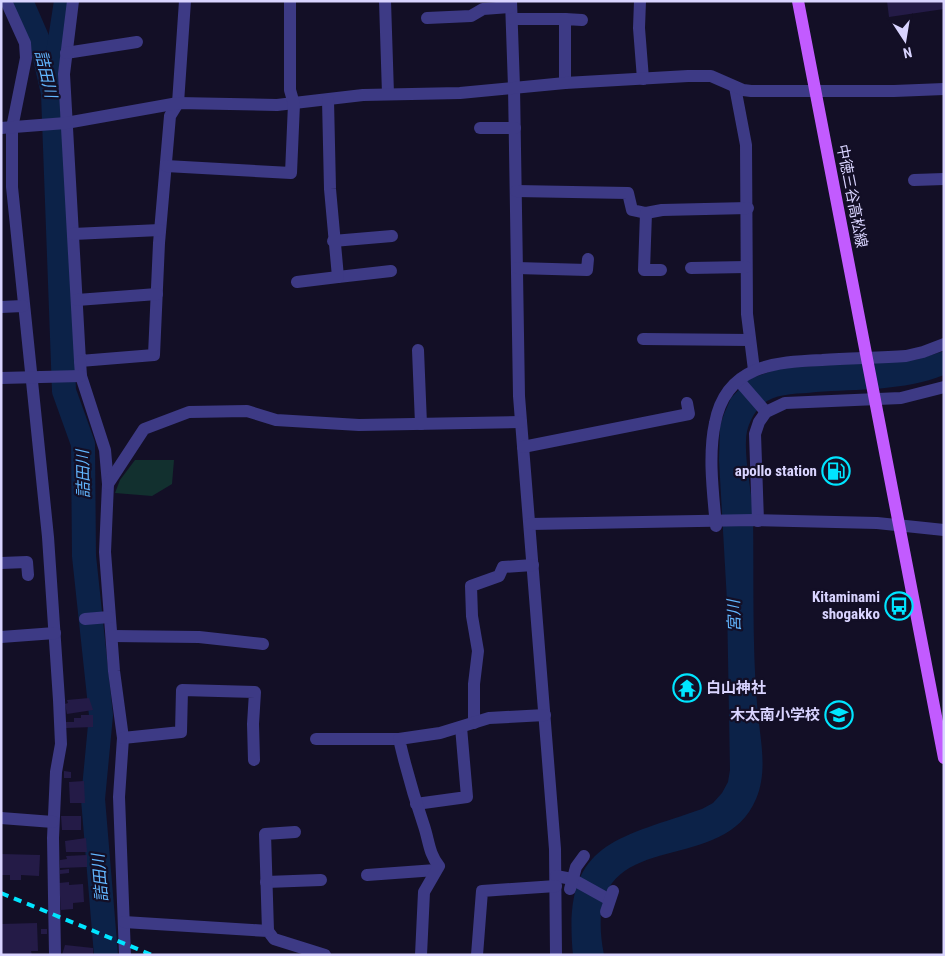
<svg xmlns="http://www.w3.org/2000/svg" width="945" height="956" font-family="'Roboto Condensed','Noto Sans JP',sans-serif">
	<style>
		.green { fill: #12302f }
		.water { fill: #0c2248 }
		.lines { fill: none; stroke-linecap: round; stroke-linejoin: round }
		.river { stroke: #0c2248; stroke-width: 24 }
		.building { fill: #241b47 }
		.street { stroke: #3d3a85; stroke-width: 12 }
		.primary { stroke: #c25bff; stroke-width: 12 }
		.rail { stroke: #00e5ff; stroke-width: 4; stroke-dasharray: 8 6; stroke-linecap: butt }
		.labels { text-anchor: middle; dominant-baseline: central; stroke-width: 4.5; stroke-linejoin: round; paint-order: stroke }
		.street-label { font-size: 15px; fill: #d9d4ff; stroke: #130f26 }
		.poi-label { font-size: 15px; font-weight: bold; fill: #d9d4ff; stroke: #130f26; text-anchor: end }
		.water-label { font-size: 16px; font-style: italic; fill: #62b6ff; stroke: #130f26 }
	</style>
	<rect width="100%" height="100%" fill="#130f26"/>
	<!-- green -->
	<path class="green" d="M135,460H174L172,484L152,496L115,493L120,480Z"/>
	<!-- water -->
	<path class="water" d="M944,351V375C904,391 858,389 816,392C800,394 780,393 767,401C754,410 746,426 746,441C745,465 752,491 753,516C754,578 752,642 757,704C759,735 769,769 756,799C721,883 577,817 604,955H573C562,843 613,840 702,809L713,803L722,793L728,782L730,770L727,601L719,460L720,426L724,414L731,398L749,379L781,368L915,360Z"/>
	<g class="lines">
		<!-- river -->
		<g class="river">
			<path d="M21,1L44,54L53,93L64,391L83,444L84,556L101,715L93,799L106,955"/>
			<path d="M54,79L66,1"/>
		</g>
	</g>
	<!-- building -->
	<g class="building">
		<path d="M887,1H944V9L889,17Z"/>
		<path d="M89,698L93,710L67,714L65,704L68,703L67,700Z"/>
		<path d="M81,715H93V727L66,728V722H74V718H81Z"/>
		<path d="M64,771L71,772V778H64Z"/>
		<path d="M84,781L85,803H70L69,782Z"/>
		<path d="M61,816H81V830H62Z"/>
		<path d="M86,838L87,852H66L65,841Z"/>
		<path d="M1,854L40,855L39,876L21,875V880H10V875H1Z"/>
		<path d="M87,855V867L60,868V860L67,859L66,856Z"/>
		<path d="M69,869V873L60,874V870Z"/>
		<path d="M69,882V885L83,884L84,902L73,903V909L61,910L59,883Z"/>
		<path d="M37,923L38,951H31L32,955H1V924Z"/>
		<rect x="41" y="929" width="6" height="5"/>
		<path d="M65,945L93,948V955H62Z"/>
	</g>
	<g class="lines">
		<!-- street -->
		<g class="street">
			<path d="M6,1L25,43L26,58L12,128V187L48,537L59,700L61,744L56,772L53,838L55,955"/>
			<path d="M73,1L64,74L80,361L154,355L159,243L170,116L178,103L185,1"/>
			<path d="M385,1L388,94"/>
			<path d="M511,1L514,87L519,396L555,849L556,955"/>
			<path d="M640,1L639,28L643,79"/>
			<path d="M427,18L471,16L483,9L511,7"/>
			<path d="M512,19H565"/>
			<path d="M66,53L137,42"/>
			<path d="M565,83V19L582,20"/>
			<path d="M735,87L746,145L747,314L754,370"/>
			<path d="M1,128L66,123L178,103L277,105L363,95L460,93L565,83L688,76H711L743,90L751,91H894L944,89"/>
			<path d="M480,128H515"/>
			<path d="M166,166L291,173L294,104L290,90V1"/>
			<path d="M914,180L944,179"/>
			<path d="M516,191L628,193L632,210L646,213L662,210L748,208"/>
			<path d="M646,213L644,270H661"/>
			<path d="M73,234L160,230"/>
			<path d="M333,241L392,236"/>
			<path d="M517,268L587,270L588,259"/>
			<path d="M691,268L746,267"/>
			<path d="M338,277L391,271"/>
			<path d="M297,282L338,277L330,189L328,100"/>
			<path d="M77,300L157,294"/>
			<path d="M1,307L23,306"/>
			<path d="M643,339L750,340"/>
			<path d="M418,350L421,424"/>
			<path d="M80,361L81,376L105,450L108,484L105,552L114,671L123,738L119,797L125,955"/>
			<path d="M1,378L81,376"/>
			<path d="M739,381L766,412"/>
			<path d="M523,447L689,414L687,403"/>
			<path d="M108,484L144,429L189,412L247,411L276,420L359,425L521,422"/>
			<path d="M758,521L755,434L759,422L766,412L785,403L901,398L944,387"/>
			<path d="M530,524L754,520L877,523L944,530"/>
			<path d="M716,526C713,493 708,455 715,423C726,365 775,362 822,360C850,358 878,358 906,356L923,352L944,344"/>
			<path d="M1,563L27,562L28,575"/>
			<path d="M85,619L109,617"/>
			<path d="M112,636L199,637L263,644"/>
			<path d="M1,637L55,633"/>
			<path d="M474,723V684L478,651L472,616L471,586L499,576L503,567L533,565"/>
			<path d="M123,738L181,732L182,690L255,692L253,724L254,760"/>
			<path d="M316,739H399"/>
			<path d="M416,804L467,797L461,727"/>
			<path d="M1,818L53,822"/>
			<path d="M367,875L436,870"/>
			<path d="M556,876L572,879L608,899"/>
			<path d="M266,882L321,880"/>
			<path d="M570,889L576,867L584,856"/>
			<path d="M606,912L613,891"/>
			<path d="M124,922L268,931L274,939L325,955"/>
			<path d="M268,931L265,834L295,832"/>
			<path d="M421,955L424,892L439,866C429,854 429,841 424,826C414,797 406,769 399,739L440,733L489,718L545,715"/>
			<path d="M477,955L482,891L556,886"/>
		</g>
		<!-- primary -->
		<path class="primary" d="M798,1L944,758"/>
		<!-- rail -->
		<path class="rail" d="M1,893L152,955"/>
	</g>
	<!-- icons -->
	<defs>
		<g id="fuel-ring" transform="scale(1.4375)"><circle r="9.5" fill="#130f26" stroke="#00e5ff" stroke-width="1.5"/><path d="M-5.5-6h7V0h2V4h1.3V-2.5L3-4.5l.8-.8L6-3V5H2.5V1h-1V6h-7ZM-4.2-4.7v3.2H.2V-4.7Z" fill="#00e5ff"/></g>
		<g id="bus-ring" transform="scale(1.4375)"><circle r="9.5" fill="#130f26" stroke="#00e5ff" stroke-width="1.5"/><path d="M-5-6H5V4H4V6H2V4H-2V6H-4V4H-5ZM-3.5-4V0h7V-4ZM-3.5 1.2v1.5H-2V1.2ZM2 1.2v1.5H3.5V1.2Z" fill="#00e5ff"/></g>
		<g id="temple-ring" transform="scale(1.4375)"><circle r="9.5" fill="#130f26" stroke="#00e5ff" stroke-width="1.5"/><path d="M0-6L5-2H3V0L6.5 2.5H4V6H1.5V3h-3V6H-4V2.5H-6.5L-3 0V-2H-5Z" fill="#00e5ff"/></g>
		<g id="school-ring" transform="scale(1.4375)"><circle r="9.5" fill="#130f26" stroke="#00e5ff" stroke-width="1.5"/><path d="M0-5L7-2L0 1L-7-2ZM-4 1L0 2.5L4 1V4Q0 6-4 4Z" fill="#00e5ff"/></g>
	</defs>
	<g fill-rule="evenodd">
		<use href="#fuel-ring" x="836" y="471"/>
		<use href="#bus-ring" x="899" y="606"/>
		<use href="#temple-ring" x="687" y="688"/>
		<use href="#school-ring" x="839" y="715"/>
	</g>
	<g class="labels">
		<!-- street labels -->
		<g class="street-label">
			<text transform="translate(852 196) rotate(79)">中徳三谷高松線</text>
		</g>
		<!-- poi labels -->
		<g class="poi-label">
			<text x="817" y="471">apollo station</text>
			<text x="880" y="597">Kitaminami<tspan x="880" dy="17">shogakko</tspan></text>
			<text x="706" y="688" text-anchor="start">白山神社</text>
			<text x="820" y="715">木太南小学校</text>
		</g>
		<!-- water labels -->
		<g class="water-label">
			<text transform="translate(46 74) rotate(77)">詰田川</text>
			<text transform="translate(83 474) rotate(-91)">詰田川</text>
			<text transform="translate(734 616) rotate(-92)">宮川</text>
			<text transform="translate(100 878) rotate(-95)">詰田川</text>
		</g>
	</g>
	<!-- border -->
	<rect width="945" height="956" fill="none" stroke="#d9d4ff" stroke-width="5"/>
	<!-- north arrow -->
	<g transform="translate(905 40) rotate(168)" stroke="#130f26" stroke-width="4" paint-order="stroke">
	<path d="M0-4L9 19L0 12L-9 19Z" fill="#d9d4ff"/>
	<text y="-8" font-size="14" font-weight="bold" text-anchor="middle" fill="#d9d4ff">N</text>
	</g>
</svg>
